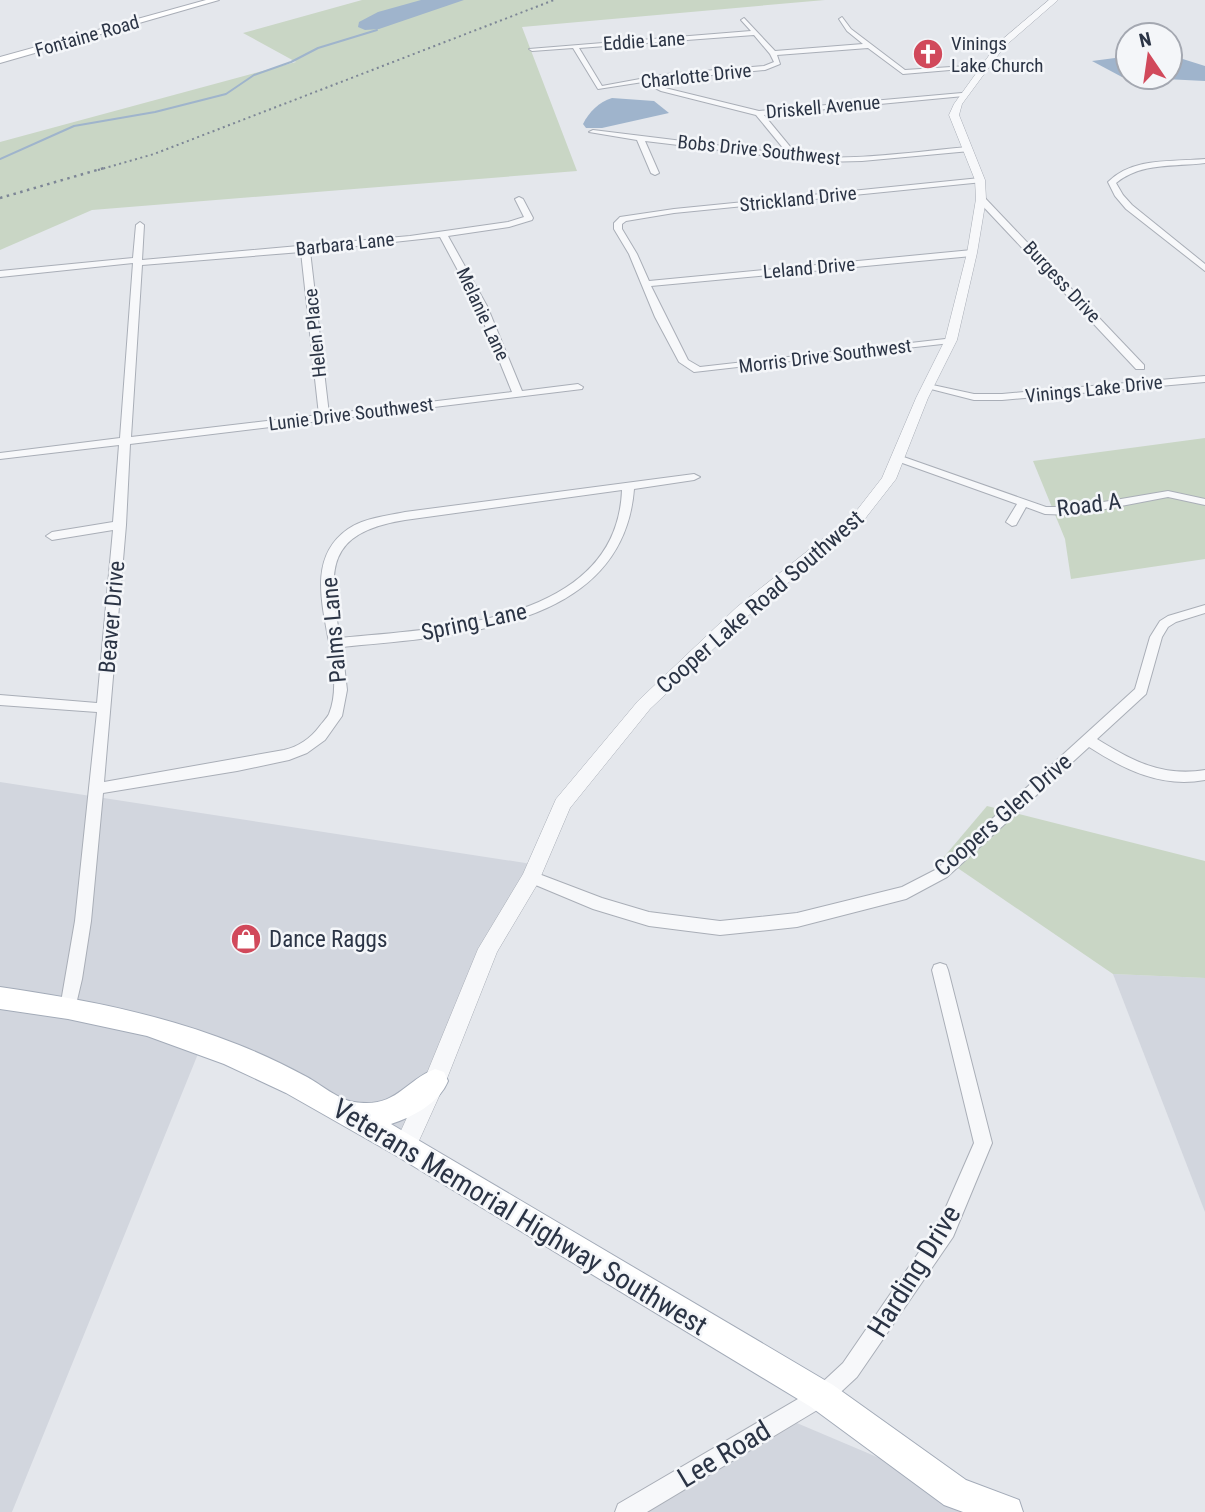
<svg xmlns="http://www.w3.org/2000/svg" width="1205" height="1512" font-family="'Roboto Condensed',sans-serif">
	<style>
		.built { fill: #d2d6de }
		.green { fill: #c9d6c5 }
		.water { fill: #9fb4cc }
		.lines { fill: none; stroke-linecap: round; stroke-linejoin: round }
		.stream { stroke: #9fb4cc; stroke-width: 2 }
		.minor-casing { stroke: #a9aeb7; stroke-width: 2 }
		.tertiary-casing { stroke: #a9aeb7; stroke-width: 1 }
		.secondary-casing { stroke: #a9aeb7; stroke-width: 2 }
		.primary-casing { stroke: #a3abb8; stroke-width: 2 }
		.minor { fill: #f7f8fa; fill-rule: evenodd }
		.tertiary { fill: #f7f8fa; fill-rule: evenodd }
		.secondary { fill: #fff; fill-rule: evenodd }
		.primary { fill: #fff; fill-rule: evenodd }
		.rail-far1 { stroke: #7d8696; stroke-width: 2; stroke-dasharray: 2 3.5; stroke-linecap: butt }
		.rail { stroke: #7d8696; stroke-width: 2.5; stroke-dasharray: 2.5 4.5; stroke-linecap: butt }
		.labels { text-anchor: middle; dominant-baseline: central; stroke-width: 5; stroke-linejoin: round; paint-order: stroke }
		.far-street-label { font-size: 19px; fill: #2b3445; stroke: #f4f6f9 }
		.far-poi-label { font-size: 19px; fill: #2b3445; stroke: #f4f6f9; text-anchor: start }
		.street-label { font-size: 23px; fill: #2b3445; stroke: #f4f6f9 }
		.poi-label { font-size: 23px; fill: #2b3445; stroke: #f4f6f9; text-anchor: start }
		.near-street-label { font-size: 28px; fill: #2b3445; stroke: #f4f6f9 }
	</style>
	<rect width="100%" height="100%" fill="#e4e7ec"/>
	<!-- built -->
	<g class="built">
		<path d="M0,782L538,865L399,1141L202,1044L12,1512H0Z"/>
		<path d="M1113,974L1205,978V1212Z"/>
		<path d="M785,1418L988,1504L1006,1512H625Z"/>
	</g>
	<!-- green -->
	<g class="green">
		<path d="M362,0H825L522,27L577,171L92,210L0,250V142L296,62L243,33Z"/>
		<path d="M1205,438V559L1071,579L1065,539L1033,461Z"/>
		<path d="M987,806L1205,861V978L1113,974L943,858Z"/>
	</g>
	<!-- water -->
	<g class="water">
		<path d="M421,0H464L379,29L365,30L358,27L359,22L378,12Z"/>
		<path d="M1117,50L1128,51V77H1170V55L1205,66V81L1125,77H1122L1092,61L1115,58Z"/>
		<path d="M612,98L654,101L669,113L602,128H586L583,124C589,112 599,102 612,98Z"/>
	</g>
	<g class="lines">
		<!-- stream -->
		<path class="stream" d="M0,159L74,126L155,112L226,94L254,75L291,62L318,48L377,30"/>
		<!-- minor casing -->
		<g class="minor-casing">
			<g id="minor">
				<path d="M842,17L851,29L905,70L982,65L985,67L903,74L868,48L777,55L780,64L765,70L650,81L665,88L759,111L962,93L964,96L764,115L797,155C853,162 911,152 967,147L971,149L970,151L862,161L820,162L645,141L659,173L655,175L651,173L637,140L589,132L593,130L788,154L756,115L661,91L643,82L598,89L573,48L532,51L529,49L751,31L741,20L744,18L775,51L863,44L847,31L839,19ZM754,35L770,54L774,62L764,66L667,74L602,86L579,48Z"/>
				<path d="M1205,159V163C1174,167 1142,162 1116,183L1123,195L1132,205L1205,264V271L1126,209L1115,196L1108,182C1133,157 1172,162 1205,159Z"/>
				<path d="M980,178H983V182L674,213L626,221L622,224V229L637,254L649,281L972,250L976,253L972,256L651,286L688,360L700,367L954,338V342L951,343L694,372L679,362L655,317L629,254L614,229V223L620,217L674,209Z"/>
				<path d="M519,197L523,199L533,218L532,220L509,227L448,236L487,306L522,391L578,384L583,387L582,389L130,444L126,525L104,782L284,750C298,747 311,738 319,727C322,723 327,718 329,714C352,658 287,572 348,529C364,518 386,516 405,512L694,474L700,477L694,480L634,489C623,631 450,636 342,647L347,690L342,716L325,740L307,753L289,760L237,771L103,793L91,921L82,979L74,1013L68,1015L62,1013L60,1008L75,921L97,712L0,705V695L97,703L113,530L52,540L46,536L52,532L113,522L119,445L0,459V453L120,438L133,263L0,277V271L133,258L136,225L140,222L144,225L142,260L410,236L508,222L524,217L515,199ZM440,237L477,306L512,392L329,414L310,251ZM301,252L319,415L131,437L142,265ZM622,490C617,624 439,628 340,638C328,569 325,533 405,520Z"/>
				<path d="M978,197H984L1144,365V369H1136L978,201Z"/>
				<path d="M1205,376V382L1002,400H974L923,387L928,384L974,394H1002Z"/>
				<path d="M898,455L1046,507H1074L1168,491L1205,499V505L1168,497L1074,515L1045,514L1026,507L1016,525L1012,526L1006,522L1017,504L894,460L893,458Z"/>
				<path d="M1205,605V613L1176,622L1168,627L1162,637L1146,694L1097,739C1132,761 1163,777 1205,770V780C1161,788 1125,770 1089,747L947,877L906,899L797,927L720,935L649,926L593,909L526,881L523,877L526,873L531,871L602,898L649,912L720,921L797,913L902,887L937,869L1135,689L1150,637L1160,621L1168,616Z"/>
				<path d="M940,963L946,965L948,970L992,1143L953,1237L857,1377L829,1403L647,1512H615L618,1504L815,1389L843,1363L939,1223L974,1143L932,970L934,965Z"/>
			</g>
		</g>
		<!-- tertiary casing -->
		<g class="tertiary-casing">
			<path id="tertiary" d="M1049,0H1058L1004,47L962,104L959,115L985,180L986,199L977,253L957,340L928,398L896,479L864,520L749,615L650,709L570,808L538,883L497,952L446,1081L413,1154L405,1157L397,1154L394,1146L425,1078L478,949L523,874L556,799L638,701L737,607L854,514L882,478L916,398L945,340L967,253L976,199L975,180L949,115L954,104L998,43Z"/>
		</g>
		<!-- secondary casing -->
		<g class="secondary-casing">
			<path id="secondary" d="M206,0H219L0,63V57Z"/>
		</g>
		<!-- primary casing -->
		<g class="primary-casing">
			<path id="primary" d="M0,987C82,999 162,1014 239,1045C262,1054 285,1065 307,1077C320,1084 339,1100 354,1102C396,1109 404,1081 435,1069L444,1072L448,1081C439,1103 413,1117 391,1124L833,1385L966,1480L1019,1500L1023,1512H963L944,1505L811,1407L395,1155L286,1093L224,1064L147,1036L68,1019L0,1009Z"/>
		</g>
		<!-- minor -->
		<use href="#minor" class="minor"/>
		<!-- tertiary -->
		<use href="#tertiary" class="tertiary"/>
		<!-- secondary -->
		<use href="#secondary" class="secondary"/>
		<!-- primary -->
		<use href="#primary" class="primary"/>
		<!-- rail-far1 -->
		<path class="rail-far1" d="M98,170L154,154L554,0"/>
		<!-- rail -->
		<path class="rail" d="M0,198L104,168"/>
	</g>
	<!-- icons -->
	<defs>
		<g id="church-disc" transform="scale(1.575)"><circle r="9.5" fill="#d1495b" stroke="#f4f6f9"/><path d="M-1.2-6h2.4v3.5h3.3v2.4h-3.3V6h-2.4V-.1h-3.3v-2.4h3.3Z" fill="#fff"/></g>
		<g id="shop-disc" transform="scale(1.575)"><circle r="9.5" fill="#d1495b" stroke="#f4f6f9"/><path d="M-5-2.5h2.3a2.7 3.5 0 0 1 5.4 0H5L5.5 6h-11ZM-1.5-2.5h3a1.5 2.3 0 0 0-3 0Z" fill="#fff"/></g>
	</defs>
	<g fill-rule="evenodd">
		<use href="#church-disc" x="928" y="54"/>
		<use href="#shop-disc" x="246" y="939"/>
	</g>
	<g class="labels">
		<!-- far-street labels -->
		<g class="far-street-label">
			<text transform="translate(87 36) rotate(-16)">Fontaine Road</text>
			<text transform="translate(644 41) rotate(-4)">Eddie Lane</text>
			<text transform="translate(696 76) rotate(-6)">Charlotte Drive</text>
			<text transform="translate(823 107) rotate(-5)">Driskell Avenue</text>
			<text transform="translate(759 150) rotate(6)">Bobs Drive Southwest</text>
			<text transform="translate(798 199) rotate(-6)">Strickland Drive</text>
			<text transform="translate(345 244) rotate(-6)">Barbara Lane</text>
			<text transform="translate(809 268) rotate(-5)">Leland Drive</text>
			<text transform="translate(1062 282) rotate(47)">Burgess Drive</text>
			<text transform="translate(483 314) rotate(65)">Melanie Lane</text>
			<text transform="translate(315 333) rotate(-96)">Helen Place</text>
			<text transform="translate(825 356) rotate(-7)">Morris Drive Southwest</text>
			<text transform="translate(1094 389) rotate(-6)">Vinings Lake Drive</text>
			<text transform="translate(351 414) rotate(-7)">Lunie Drive Southwest</text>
		</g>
		<!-- far-poi labels -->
		<g class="far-poi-label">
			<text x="951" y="43">Vinings<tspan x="951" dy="22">Lake Church</tspan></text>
		</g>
		<!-- street labels -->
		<g class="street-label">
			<text transform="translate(1089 505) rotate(-7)">Road A</text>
			<text transform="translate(760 602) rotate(-41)">Cooper Lake Road Southwest</text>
			<text transform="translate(112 617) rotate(-85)">Beaver Drive</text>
			<text transform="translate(474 622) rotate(-12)">Spring Lane</text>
			<text transform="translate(334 630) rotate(-95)">Palms Lane</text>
			<text transform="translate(1003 815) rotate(-41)">Coopers Glen Drive</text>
		</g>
		<!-- poi labels -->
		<g class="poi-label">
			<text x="269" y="939">Dance Raggs</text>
		</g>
		<!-- near-street labels -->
		<g class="near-street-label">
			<text transform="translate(520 1217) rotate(31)">Veterans Memorial Highway Southwest</text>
			<text transform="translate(914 1271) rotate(-58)">Harding Drive</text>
			<text transform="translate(724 1454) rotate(-31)">Lee Road</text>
		</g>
	</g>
	<!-- north arrow -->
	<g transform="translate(1149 56) rotate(347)"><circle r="33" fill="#f4f6f9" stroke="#a4a8b1" stroke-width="2"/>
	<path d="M0-5L12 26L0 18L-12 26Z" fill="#d1495b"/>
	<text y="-10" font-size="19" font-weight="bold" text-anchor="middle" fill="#2b3445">N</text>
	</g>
</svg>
